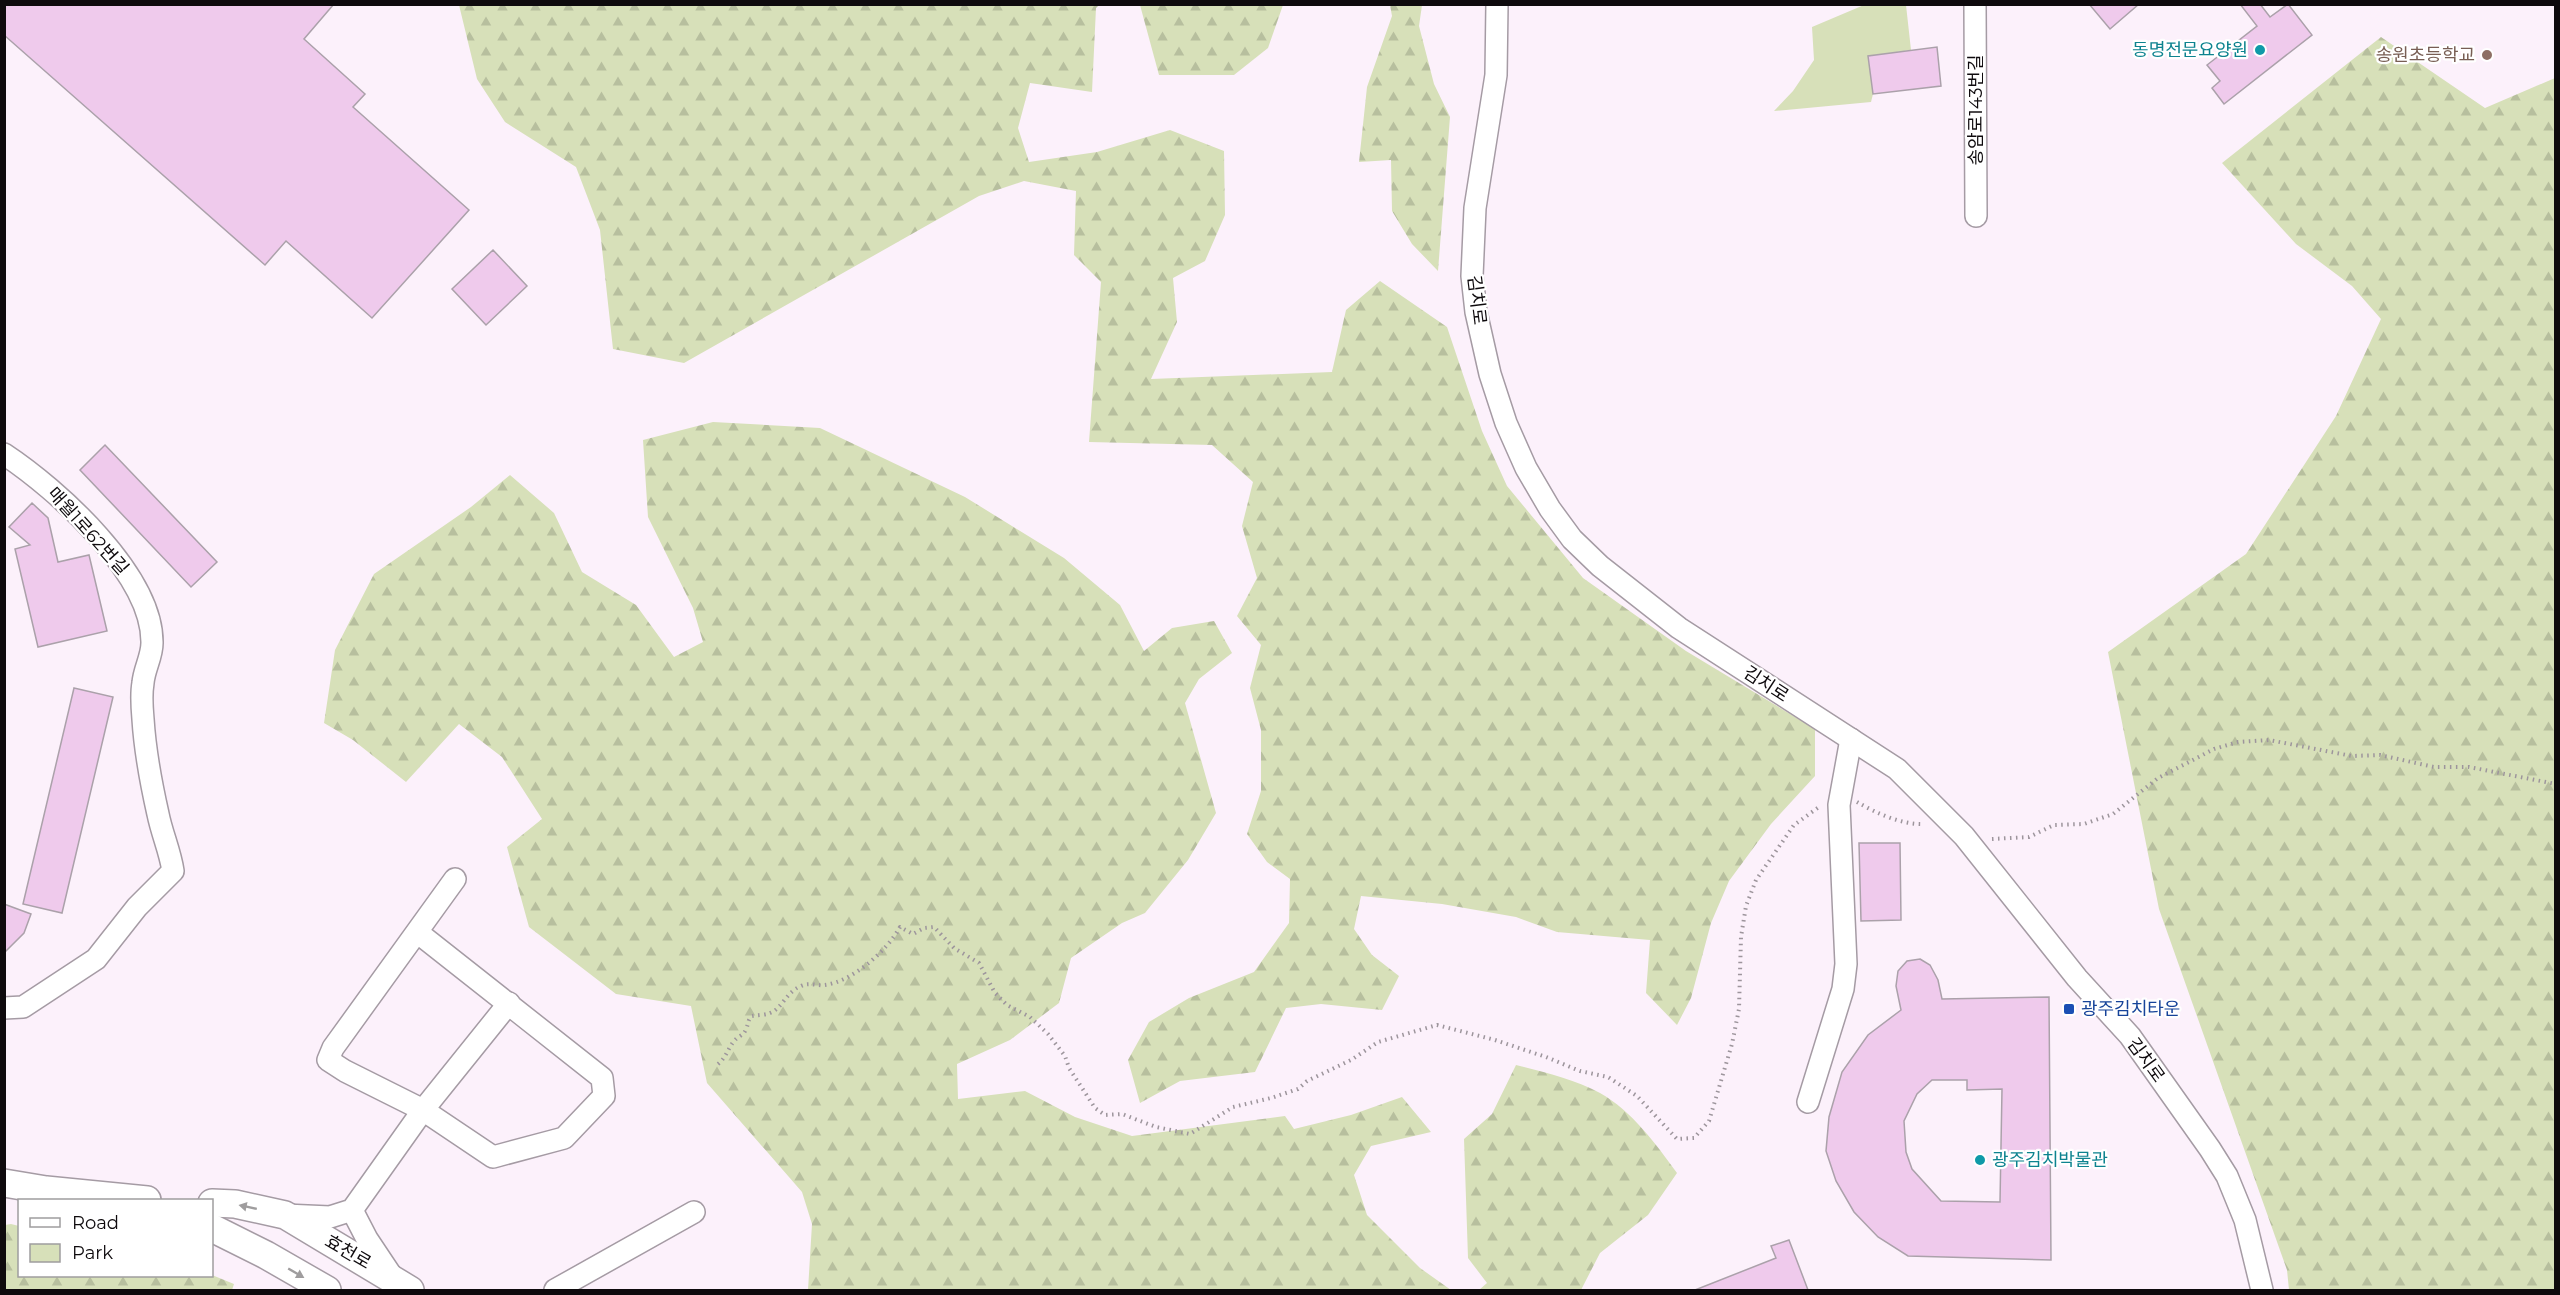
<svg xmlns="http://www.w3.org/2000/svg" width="2560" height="1295" font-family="Montserrat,'Noto Sans KR',sans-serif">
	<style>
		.forest { fill: url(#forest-firs) }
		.green { fill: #d7e0b9 }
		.building { fill: #efcaec; stroke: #aba1aa; stroke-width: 1.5; fill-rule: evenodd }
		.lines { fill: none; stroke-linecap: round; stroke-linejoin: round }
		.minor-casing { stroke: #a59ba4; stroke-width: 24 }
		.major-casing { stroke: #a59ba4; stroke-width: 30 }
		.path { stroke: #9d959c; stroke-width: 4; stroke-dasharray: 1.5 4.5; stroke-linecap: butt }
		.minor { stroke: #fff; stroke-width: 21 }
		.major { stroke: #fff; stroke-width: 27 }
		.oneway { fill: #9f9d9e }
		.culture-dot { fill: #0f9aa8; stroke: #fff; stroke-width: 2 }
		.education-dot { fill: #8d6e63; stroke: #fff; stroke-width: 2 }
		.transit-dot { fill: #1a4fb4; stroke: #fff; stroke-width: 2 }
		.labels { text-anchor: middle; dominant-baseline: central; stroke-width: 4.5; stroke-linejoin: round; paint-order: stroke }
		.culture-label { font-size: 18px; fill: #0d838f; stroke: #fff; text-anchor: end }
		.education-label { font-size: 18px; fill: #785e54; stroke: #fff; text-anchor: end }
		.street-label { font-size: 18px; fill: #0e0a0d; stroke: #fff }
		.transit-label { font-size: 18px; fill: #164399; stroke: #fff; text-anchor: start }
	</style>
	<defs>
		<pattern id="forest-firs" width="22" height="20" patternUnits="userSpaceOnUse" patternTransform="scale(1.5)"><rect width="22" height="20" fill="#d7e0b9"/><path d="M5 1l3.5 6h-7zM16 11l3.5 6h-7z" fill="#b7bf9e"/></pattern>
	</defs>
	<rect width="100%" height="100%" fill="#fcf1fb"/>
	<!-- forest -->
	<g class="forest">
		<path d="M459,5H1099L1096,8L1092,92L1030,83L1018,128L1029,162L1097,152L1170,130L1224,151L1225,215L1205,261L1173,278L1177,322L1151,379L1332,372L1346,310L1380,281L1447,327L1482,431L1507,486L1583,578L1686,651L1815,729V776L1771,824L1729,881L1711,923L1691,998L1677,1025L1646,993L1650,940L1557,932L1516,917L1442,904L1361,896L1354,929L1372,955L1399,976L1382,1010L1321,1004L1286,1008L1255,1072L1180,1081L1140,1103L1128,1060L1149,1022L1189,998L1254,972L1289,923L1290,879L1267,862L1247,834L1261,791V730L1250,688L1261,645L1237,616L1257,578L1242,526L1253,482L1212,445L1089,442L1101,282L1074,255L1076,191L1024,181L979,196L684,363L613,349L600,230L576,167L505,122L477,79Z"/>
		<path d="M1140,5V4L1283,5L1268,48L1234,75H1159Z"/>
		<path d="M1390,5H1422L1419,26L1434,84L1450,117L1438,271L1412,244L1392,211L1391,160L1359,162L1367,87L1392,16Z"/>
		<path d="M2381,37L2485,108L2555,78V1290H2289L2287,1270L2159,909L2108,652L2246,554L2336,416L2381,319L2352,286L2296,244L2222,163Z"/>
		<path d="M713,422L820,428L965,497L1064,558L1120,605L1144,651L1172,628L1214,621L1232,653L1199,679L1185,703L1216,813L1188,860L1145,913L1122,923L1071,958L1059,1003L1010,1040L957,1064L958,1099L1025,1091L1075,1117L1132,1136L1285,1116L1294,1129L1351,1115L1402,1097L1431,1132L1371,1146L1354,1175L1367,1215L1420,1268L1451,1290H808L812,1224L802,1192L707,1083L691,1006L616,994L529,927L507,847L542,819L502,757L459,724L406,782L353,740L324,723L335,650L374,574L471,507L510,475L554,513L582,572L636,605L674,657L703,642L693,608L648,517L643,440Z"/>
		<path d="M1516,1065C1544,1072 1574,1079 1600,1093C1632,1111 1656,1144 1677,1173L1648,1215L1600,1253L1581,1290H1479L1487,1283L1468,1258L1464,1139L1492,1114Z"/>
		<path d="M11,1224L19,1226L20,1276L212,1275L234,1284L232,1290H5V1225Z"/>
	</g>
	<!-- green -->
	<path class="green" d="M1864,5H1906L1911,50L1868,56L1873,94L1871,102L1774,111L1793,91L1814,60L1812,27Z"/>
	<!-- building -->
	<g class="building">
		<path d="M4,4H334L304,39L365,94L353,107L469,210L372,318L286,241L265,265L4,35Z"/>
		<path d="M2089,4H2139L2110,29Z"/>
		<path d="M2240,4H2260L2270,17L2288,4L2312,35L2224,104L2212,88L2220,81L2207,65L2257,26Z"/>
		<path d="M1937,47L1941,86L1873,94L1868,56Z"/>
		<path d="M493,250L527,286L486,325L452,289Z"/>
		<path d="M105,445L217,562L191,587L80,470Z"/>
		<path d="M32,503L48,518L58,562L89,555L107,631L38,647L15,549L30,545L9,527Z"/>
		<path d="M74,688L113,697L62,913L23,904Z"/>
		<path d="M1859,843H1900L1901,920L1861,921Z"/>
		<path d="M4,904L31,914L24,933L4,953Z"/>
		<path d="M1920,959L1930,965L1938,980L1942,999L2049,997L2051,1260L1908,1256L1878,1237L1854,1212L1836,1181L1826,1151L1829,1117L1842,1072L1868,1035L1901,1010L1896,986L1898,971L1907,961ZM1932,1080H1967V1090L2002,1089L2000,1202L1941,1201L1912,1169L1906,1152L1904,1121L1917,1094Z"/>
		<path d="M1789,1240L1808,1290H1695L1776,1258L1771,1246Z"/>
	</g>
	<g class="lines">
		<!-- minor casing -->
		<g class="minor-casing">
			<g id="minor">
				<path d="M1497,4L1496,75L1475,208L1472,276L1476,312L1490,374L1506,423L1526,468L1550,509L1572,539L1600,566L1679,628L1897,769L1964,836L2077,978L2130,1036L2210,1149L2227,1176L2245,1220L2262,1290"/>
				<path d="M1975,4L1976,216"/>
				<path d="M4,454C57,489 153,575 152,643C152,657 144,669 143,683C141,694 142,708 143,719C145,751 151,783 158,814C162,834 170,851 173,871L137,907L96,959L23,1007L4,1008"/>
				<path d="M417,932L602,1078L604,1096L564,1138L493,1157L423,1110L345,1071L328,1060L333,1048L455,879"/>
				<path d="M1808,1102L1843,989L1846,964L1839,805L1851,739"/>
				<path d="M352,1210L367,1239L393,1278"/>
				<path d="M285,1215L330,1217L352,1210L423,1110L509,1003"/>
				<path d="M555,1290L694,1212"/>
			</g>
		</g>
		<!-- major casing -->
		<g class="major-casing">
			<g id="major">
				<path d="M4,1183L46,1190L147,1200"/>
				<path d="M212,1203L235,1204L285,1215L410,1290"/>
				<path d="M212,1228L266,1255L327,1290"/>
			</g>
		</g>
		<!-- path -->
		<g class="path">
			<path d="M1857,802C1876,813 1902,825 1924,824"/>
			<path d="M1992,839L2029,837L2054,825L2084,824L2113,814L2158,778L2214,749L2238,742L2269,740L2352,756L2380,755L2434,767H2469L2556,784"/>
			<path d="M718,1064C727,1057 728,1047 736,1039C739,1036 744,1035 746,1029C749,1023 747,1021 752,1016C758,1015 765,1015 770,1013C782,1009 786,992 801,986C809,982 816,986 824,985C852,982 887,951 900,927L913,934L924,928L934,927L954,948L979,963L995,993L1007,1005L1030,1017L1048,1034L1065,1056L1069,1068L1095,1108L1105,1115L1122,1114L1156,1127L1190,1134L1233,1107L1271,1098L1298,1089L1307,1081L1351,1060L1378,1042L1437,1025L1495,1040L1546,1057L1580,1071L1608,1077L1637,1096L1677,1139L1694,1138L1709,1121L1732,1044L1739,1009L1741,937L1746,906L1756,880L1794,825L1819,807"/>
		</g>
		<!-- minor -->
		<use href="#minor" class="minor"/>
		<!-- major -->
		<use href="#major" class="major"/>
	</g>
	<!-- one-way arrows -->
	<defs><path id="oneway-solid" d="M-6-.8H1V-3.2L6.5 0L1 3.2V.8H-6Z" transform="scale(1.5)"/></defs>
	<g class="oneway">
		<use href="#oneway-solid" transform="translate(248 1207) rotate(-168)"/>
		<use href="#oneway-solid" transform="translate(296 1273) rotate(30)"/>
	</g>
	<!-- markers -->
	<g class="culture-dot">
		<circle cx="2260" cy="50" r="6"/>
		<circle cx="1980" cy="1160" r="6"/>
	</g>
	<circle class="education-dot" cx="2487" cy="55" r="6"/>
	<rect class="transit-dot" x="2063" y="1003" width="12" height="12" rx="3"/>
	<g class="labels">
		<!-- culture labels -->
		<g class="culture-label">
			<text x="2248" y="50">동명전문요양원</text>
			<text x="1992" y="1160" text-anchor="start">광주김치박물관</text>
		</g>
		<!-- education labels -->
		<g class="education-label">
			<text x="2475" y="55">송원초등학교</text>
		</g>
		<!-- street labels -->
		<g class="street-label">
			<text transform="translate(1976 110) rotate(-90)">송암로143번길</text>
			<text transform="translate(1477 300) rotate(83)">김치로</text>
			<text transform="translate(88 531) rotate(48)">매월1로62번길</text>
			<text transform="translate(1766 684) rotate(33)">김치로</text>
			<text transform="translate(2146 1060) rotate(54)">김치로</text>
			<text transform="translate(348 1252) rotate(30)">효천로</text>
		</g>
		<!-- transit labels -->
		<g class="transit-label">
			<text x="2081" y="1009">광주김치타운</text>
		</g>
	</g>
	<!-- border -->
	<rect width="2560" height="1295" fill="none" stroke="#0e0a0d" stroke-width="12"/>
	<!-- legend -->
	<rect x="18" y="1199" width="195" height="78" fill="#ffffff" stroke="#9f9d9e" stroke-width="1.5"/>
	<rect x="30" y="1218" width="30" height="9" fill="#ffffff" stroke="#9f9d9e" stroke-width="1.5"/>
	<text x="72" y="1229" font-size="18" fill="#0e0a0d">Road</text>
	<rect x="30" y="1244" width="30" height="18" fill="#d7e0b9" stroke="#9f9d9e" stroke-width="1.5"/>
	<text x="72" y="1259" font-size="18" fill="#0e0a0d">Park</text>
</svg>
